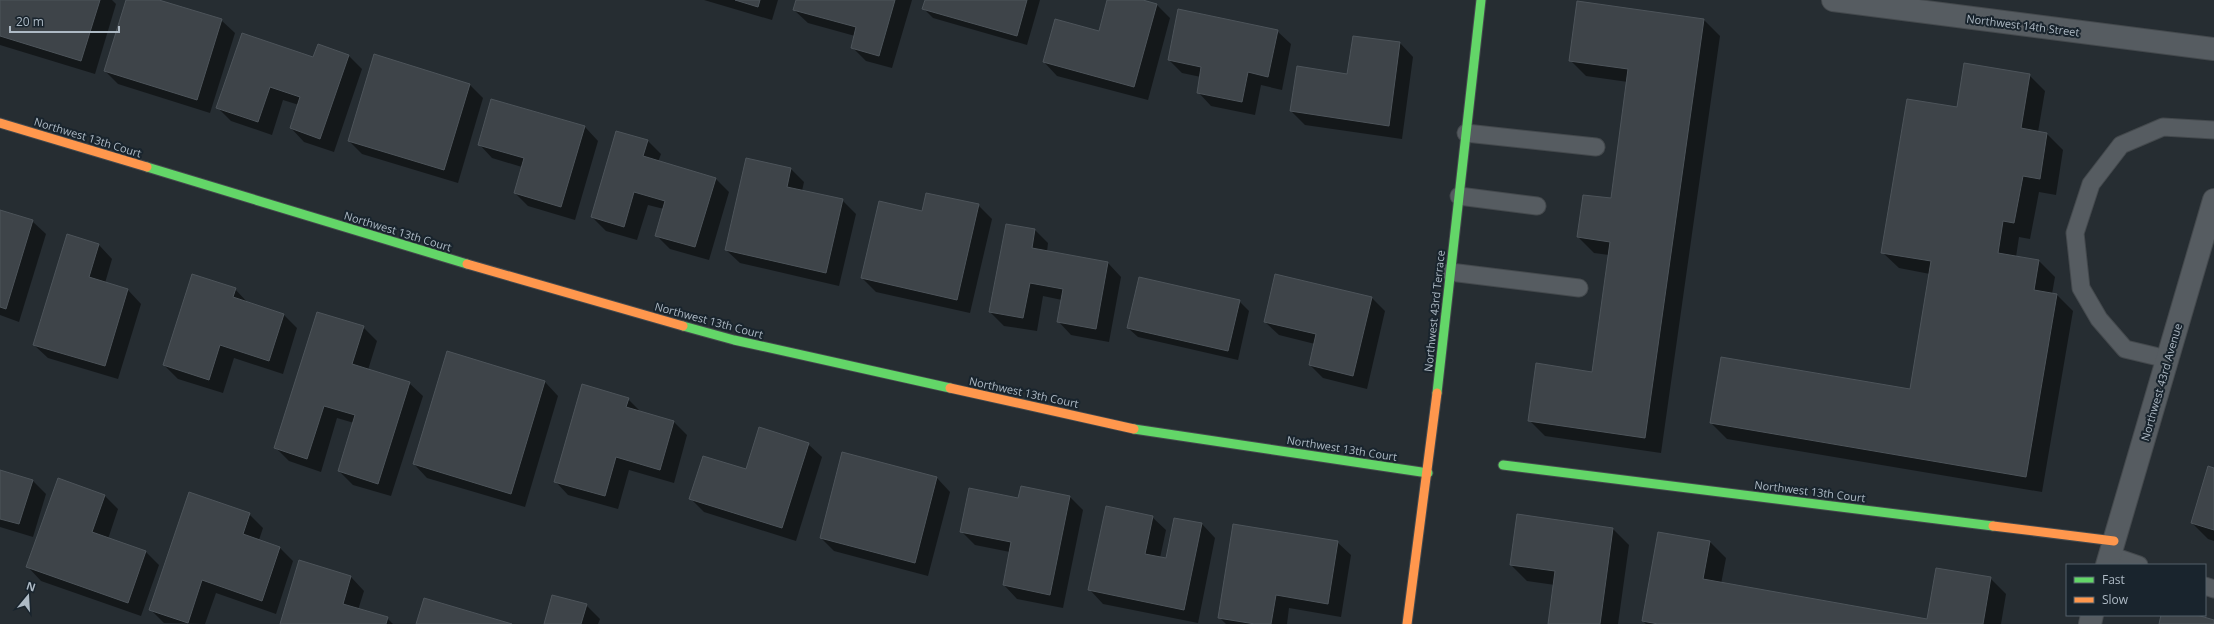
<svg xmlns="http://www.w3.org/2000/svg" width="2214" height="624" font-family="'Open Sans',sans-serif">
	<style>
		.shadow { fill: #0007 }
		.building { fill: #3e4449; stroke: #4d545a }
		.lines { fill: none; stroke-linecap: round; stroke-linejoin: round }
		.lane-casing { stroke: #44494d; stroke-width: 19 }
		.street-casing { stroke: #44494d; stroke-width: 24 }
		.fast-casing { stroke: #44494d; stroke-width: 11 }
		.slow-casing { stroke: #44494d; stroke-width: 11 }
		.lane { stroke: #565c61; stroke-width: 17 }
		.street { stroke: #565c61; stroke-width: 22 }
		.fast { stroke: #63d668; stroke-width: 9 }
		.slow { stroke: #ff974d; stroke-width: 9 }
		.labels { text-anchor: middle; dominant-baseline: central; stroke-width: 4; stroke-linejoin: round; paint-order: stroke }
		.street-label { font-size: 11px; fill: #aebac5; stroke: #19242d }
	</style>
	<rect width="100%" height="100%" fill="#262d32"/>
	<!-- shadow -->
	<g class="shadow">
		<path d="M0,0H112L116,4L95,74L0,45Z"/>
		<path d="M127,0H156L221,20L235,33L210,113L118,84L105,71Z"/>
		<path d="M704,0H778L772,20Z"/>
		<path d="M797,0H912L892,68L866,61L852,47L855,36L808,23L794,10Z"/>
		<path d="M926,0H1040L1027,45L933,18L923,8Z"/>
		<path d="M1108,0H1139L1157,5L1170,18L1148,100L1057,76L1044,62L1099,33Z"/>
		<path d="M1578,2L1704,20L1720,36L1661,453L1545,436L1529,420L1592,373L1609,255L1594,253L1578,237L1611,200L1628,82L1586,76L1570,60Z"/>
		<path d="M1277,31L1291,44L1282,90L1261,85L1255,115L1211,106L1198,92L1201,77L1182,73L1169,60Z"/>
		<path d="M1353,37L1400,43L1413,57L1402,139L1305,125L1291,111L1348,75Z"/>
		<path d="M349,56L362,69L334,152L304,142L291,128L299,105L283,100L272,135L231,121L217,107L314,58Z"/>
		<path d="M2029,75L2045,91L2038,132L2047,134L2063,150L2056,195L2039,192L2030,239L2019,237L2016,257L2039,261L2055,277L2052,294L2057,295L2073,311L2042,492L1727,439L1711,423L1911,390L1930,274L1899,268L1882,252L1958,108Z"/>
		<path d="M470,85L483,98L458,183L362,154L349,141Z"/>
		<path d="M491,100L585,127L598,141L575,220L528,206L515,193L522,167L492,158L479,144Z"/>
		<path d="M647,140L661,154L658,162L715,178L729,192L709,260L670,249L656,235L664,209L648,205L637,240L606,231L592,217Z"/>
		<path d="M791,169L804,182L802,191L842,200L856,214L839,286L740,263L726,250Z"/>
		<path d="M978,205L992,219L970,313L876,292L862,278L922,212Z"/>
		<path d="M0,211L32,221L46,234L19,322L0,315Z"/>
		<path d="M1035,230L1048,243L1047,252L1108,263L1121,277L1109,342L1071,335L1058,321L1062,300L1043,296L1037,331L1004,326L990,312Z"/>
		<path d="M68,235L99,245L112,259L105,283L128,290L141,304L118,379L48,358L34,345Z"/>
		<path d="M235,289L248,303L284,315L297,328L283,374L234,358L223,393L178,379L164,365Z"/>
		<path d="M1371,297L1385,311L1367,389L1323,378L1310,365L1315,344L1279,335L1265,322Z"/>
		<path d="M1239,301L1249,311L1238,360L1138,337L1128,328Z"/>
		<path d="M363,327L377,341L368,370L409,383L423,396L391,496L353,485L339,471L354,423L337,418L321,472L289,461L276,448Z"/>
		<path d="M448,353L545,382L558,396L525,507L427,478L414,464Z"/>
		<path d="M628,399L642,413L674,422L687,435L674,483L629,470L618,509L568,495L555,481Z"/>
		<path d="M808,444L822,457L796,541L704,512L691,499L747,470Z"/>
		<path d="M2214,469V541L2208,539L2192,523Z"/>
		<path d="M0,471L32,480L46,494L33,537L0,527Z"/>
		<path d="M937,478L950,492L928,576L834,551L821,538Z"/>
		<path d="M105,496L118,509L108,539L146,552L159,565L141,616L41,581L28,567Z"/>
		<path d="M1070,497L1083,510L1063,608L1017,599L1004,585L1010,552L975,545L961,531L1019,499Z"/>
		<path d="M249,514L263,528L259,540L280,548L293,561L276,614L216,593L205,624L164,623L150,609Z"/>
		<path d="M1152,517L1166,530L1160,558L1167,559L1202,524L1215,538L1198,623L1103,604L1090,590Z"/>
		<path d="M1613,529L1629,545L1618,624H1549L1555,585L1527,581L1511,565Z"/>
		<path d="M1337,542L1351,555L1341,617L1289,608L1287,624H1226L1219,617Z"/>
		<path d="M1710,542L1726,558L1721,584L1928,620L1990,578L2006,594L2001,624H1646L1643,621Z"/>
		<path d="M351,577L364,591L358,610L387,618L393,624H281Z"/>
		<path d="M586,605L600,619L598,624H545Z"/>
	</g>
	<!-- building -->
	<g class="building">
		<path d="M0,0H100L81,61L0,36Z"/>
		<path d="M126,0H159L222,19L197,100L104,71Z"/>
		<path d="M735,0H760L758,7Z"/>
		<path d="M796,0H895L879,56L851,48L856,27L793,10Z"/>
		<path d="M925,0H1027L1017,36L922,9Z"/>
		<path d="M1107,0H1143L1157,4L1134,87L1043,62L1055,19L1099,31Z"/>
		<path d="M1577,1L1704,19L1645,438L1528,421L1536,363L1592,372L1610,242L1577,237L1583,195L1611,198L1628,69L1569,61Z"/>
		<path d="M1178,9L1278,30L1268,77L1248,72L1242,102L1197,93L1201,67L1168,60Z"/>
		<path d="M242,33L313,57L318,44L349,55L320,139L290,128L300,97L270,87L258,122L216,108Z"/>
		<path d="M1353,36L1400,42L1389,126L1290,111L1297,66L1347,74Z"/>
		<path d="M374,54L470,84L444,170L348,141Z"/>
		<path d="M1964,63L2030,74L2021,128L2047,133L2040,179L2023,176L2014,223L2003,221L1998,253L2039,260L2034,290L2057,294L2026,477L1710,423L1721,357L1910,389L1931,261L1881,253L1907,99L1957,107Z"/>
		<path d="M491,99L585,126L561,207L514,193L524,158L478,145Z"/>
		<path d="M616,131L648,140L643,156L716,178L695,247L655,236L665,201L634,192L624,227L591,217Z"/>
		<path d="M746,158L791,168L787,187L843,199L826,273L725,250Z"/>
		<path d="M926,193L979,204L957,300L861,278L879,201L922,211Z"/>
		<path d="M0,210L33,220L6,309L0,307Z"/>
		<path d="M1006,224L1035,229L1032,248L1108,262L1096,329L1057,322L1063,289L1030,283L1023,318L989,312Z"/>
		<path d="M67,234L99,244L89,277L128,289L105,366L33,345Z"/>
		<path d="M192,274L236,288L233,297L284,314L269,361L220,345L209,380L163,365Z"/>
		<path d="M1275,274L1372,297L1353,376L1309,365L1316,334L1264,322Z"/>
		<path d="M1139,277L1240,300L1228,351L1127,328Z"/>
		<path d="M317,312L364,326L352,364L410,382L378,484L338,471L355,415L324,406L307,459L274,448Z"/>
		<path d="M447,351L545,381L511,494L413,464Z"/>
		<path d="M582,384L629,398L626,407L674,421L660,470L616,457L605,496L554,482Z"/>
		<path d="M759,427L809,443L782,528L689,499L703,456L746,469Z"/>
		<path d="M842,452L937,477L915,563L820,538Z"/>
		<path d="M2208,466L2214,468V530L2191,523Z"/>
		<path d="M0,470L33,480L19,524L0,519Z"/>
		<path d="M58,478L105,495L92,532L146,551L128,603L26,567Z"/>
		<path d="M1021,486L1070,496L1050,595L1003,585L1011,542L960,532L969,488L1018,498Z"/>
		<path d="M189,492L250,513L243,534L280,547L262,601L202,580L188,623L149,610Z"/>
		<path d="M1106,506L1153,516L1145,554L1166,558L1174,518L1202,523L1184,610L1088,590Z"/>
		<path d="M1517,514L1613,528L1600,624H1548L1555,571L1510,565Z"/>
		<path d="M1233,524L1338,541L1328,604L1276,595L1271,624H1255L1218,618Z"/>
		<path d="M1658,532L1710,541L1703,579L1927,619L1936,568L1991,577L1983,624H1658L1642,621Z"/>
		<path d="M299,560L351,576L343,604L388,617L386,624H280Z"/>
		<path d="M552,595L587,604L581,624H544Z"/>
		<path d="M424,598L512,624H416Z"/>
		<path d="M2161,615H2197L2214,620V624H2159Z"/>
	</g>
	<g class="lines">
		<!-- lane casing -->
		<g class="lane-casing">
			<g id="lane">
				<path d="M1466,133L1596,147"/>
				<path d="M1459,196L1537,206"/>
				<path d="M1450,272L1579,288"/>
				<path d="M2167,359L2125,349L2099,319L2081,288L2075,233L2091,184L2121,145L2163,127L2214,130"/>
				<path d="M2110,555L2139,565"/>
				<path d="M2205,586L2214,589"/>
			</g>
		</g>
		<!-- street casing -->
		<g class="street-casing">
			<g id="street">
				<path d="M1833,0L2214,49"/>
				<path d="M2107,565L2214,200"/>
				<path d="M2090,624L2092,615"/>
			</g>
		</g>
		<!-- fast casing -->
		<g class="fast-casing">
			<g id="fast">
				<path d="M147,167L467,264"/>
				<path d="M683,326L734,340L950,388"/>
				<path d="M1437,393L1481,0"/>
				<path d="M1134,429L1428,473"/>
				<path d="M1503,465L1993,526"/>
			</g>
		</g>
		<!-- slow casing -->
		<g class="slow-casing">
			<g id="slow">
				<path d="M0,123L147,167"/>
				<path d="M467,264L683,326"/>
				<path d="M950,388L1134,429"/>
				<path d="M1993,526L2114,541"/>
				<path d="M1407,624L1437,393"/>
			</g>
		</g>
		<!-- lane -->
		<use href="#lane" class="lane"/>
		<!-- street -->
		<use href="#street" class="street"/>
		<!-- fast -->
		<use href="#fast" class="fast"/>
		<!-- slow -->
		<use href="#slow" class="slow"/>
	</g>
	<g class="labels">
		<!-- street labels -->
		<g class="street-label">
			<text transform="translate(2023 25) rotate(7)">Northwest 14th Street</text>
			<text transform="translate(88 137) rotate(17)">Northwest 13th Court</text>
			<text transform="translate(398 231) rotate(17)">Northwest 13th Court</text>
			<text transform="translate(1434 311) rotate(-84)">Northwest 43rd Terrace</text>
			<text transform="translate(709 320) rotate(15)">Northwest 13th Court</text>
			<text transform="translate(2161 382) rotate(-74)">Northwest 43rd Avenue</text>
			<text transform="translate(1024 392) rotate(12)">Northwest 13th Court</text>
			<text transform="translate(1342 448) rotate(9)">Northwest 13th Court</text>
			<text transform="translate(1810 491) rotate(7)">Northwest 13th Court</text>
		</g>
	</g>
	<!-- legend -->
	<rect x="2066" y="564" width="140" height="52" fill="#19242d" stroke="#55606a"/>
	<rect x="2074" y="577" width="20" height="6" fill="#63d668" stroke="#55606a"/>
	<text x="2102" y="584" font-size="12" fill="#aebac5">Fast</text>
	<rect x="2074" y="597" width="20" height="6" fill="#ff974d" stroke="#55606a"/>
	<text x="2102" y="604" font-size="12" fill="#aebac5">Slow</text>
	<!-- north arrow -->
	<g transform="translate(28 596) rotate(18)" stroke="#19242d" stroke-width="3" paint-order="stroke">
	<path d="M0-3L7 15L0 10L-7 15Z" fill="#aebac5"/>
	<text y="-6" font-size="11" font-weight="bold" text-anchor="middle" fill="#aebac5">N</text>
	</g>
	<!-- scale -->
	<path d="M10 26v6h109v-6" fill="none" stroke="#aebac5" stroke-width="2"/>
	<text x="16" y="26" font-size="12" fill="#aebac5" stroke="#19242d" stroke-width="3" paint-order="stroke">20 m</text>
</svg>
